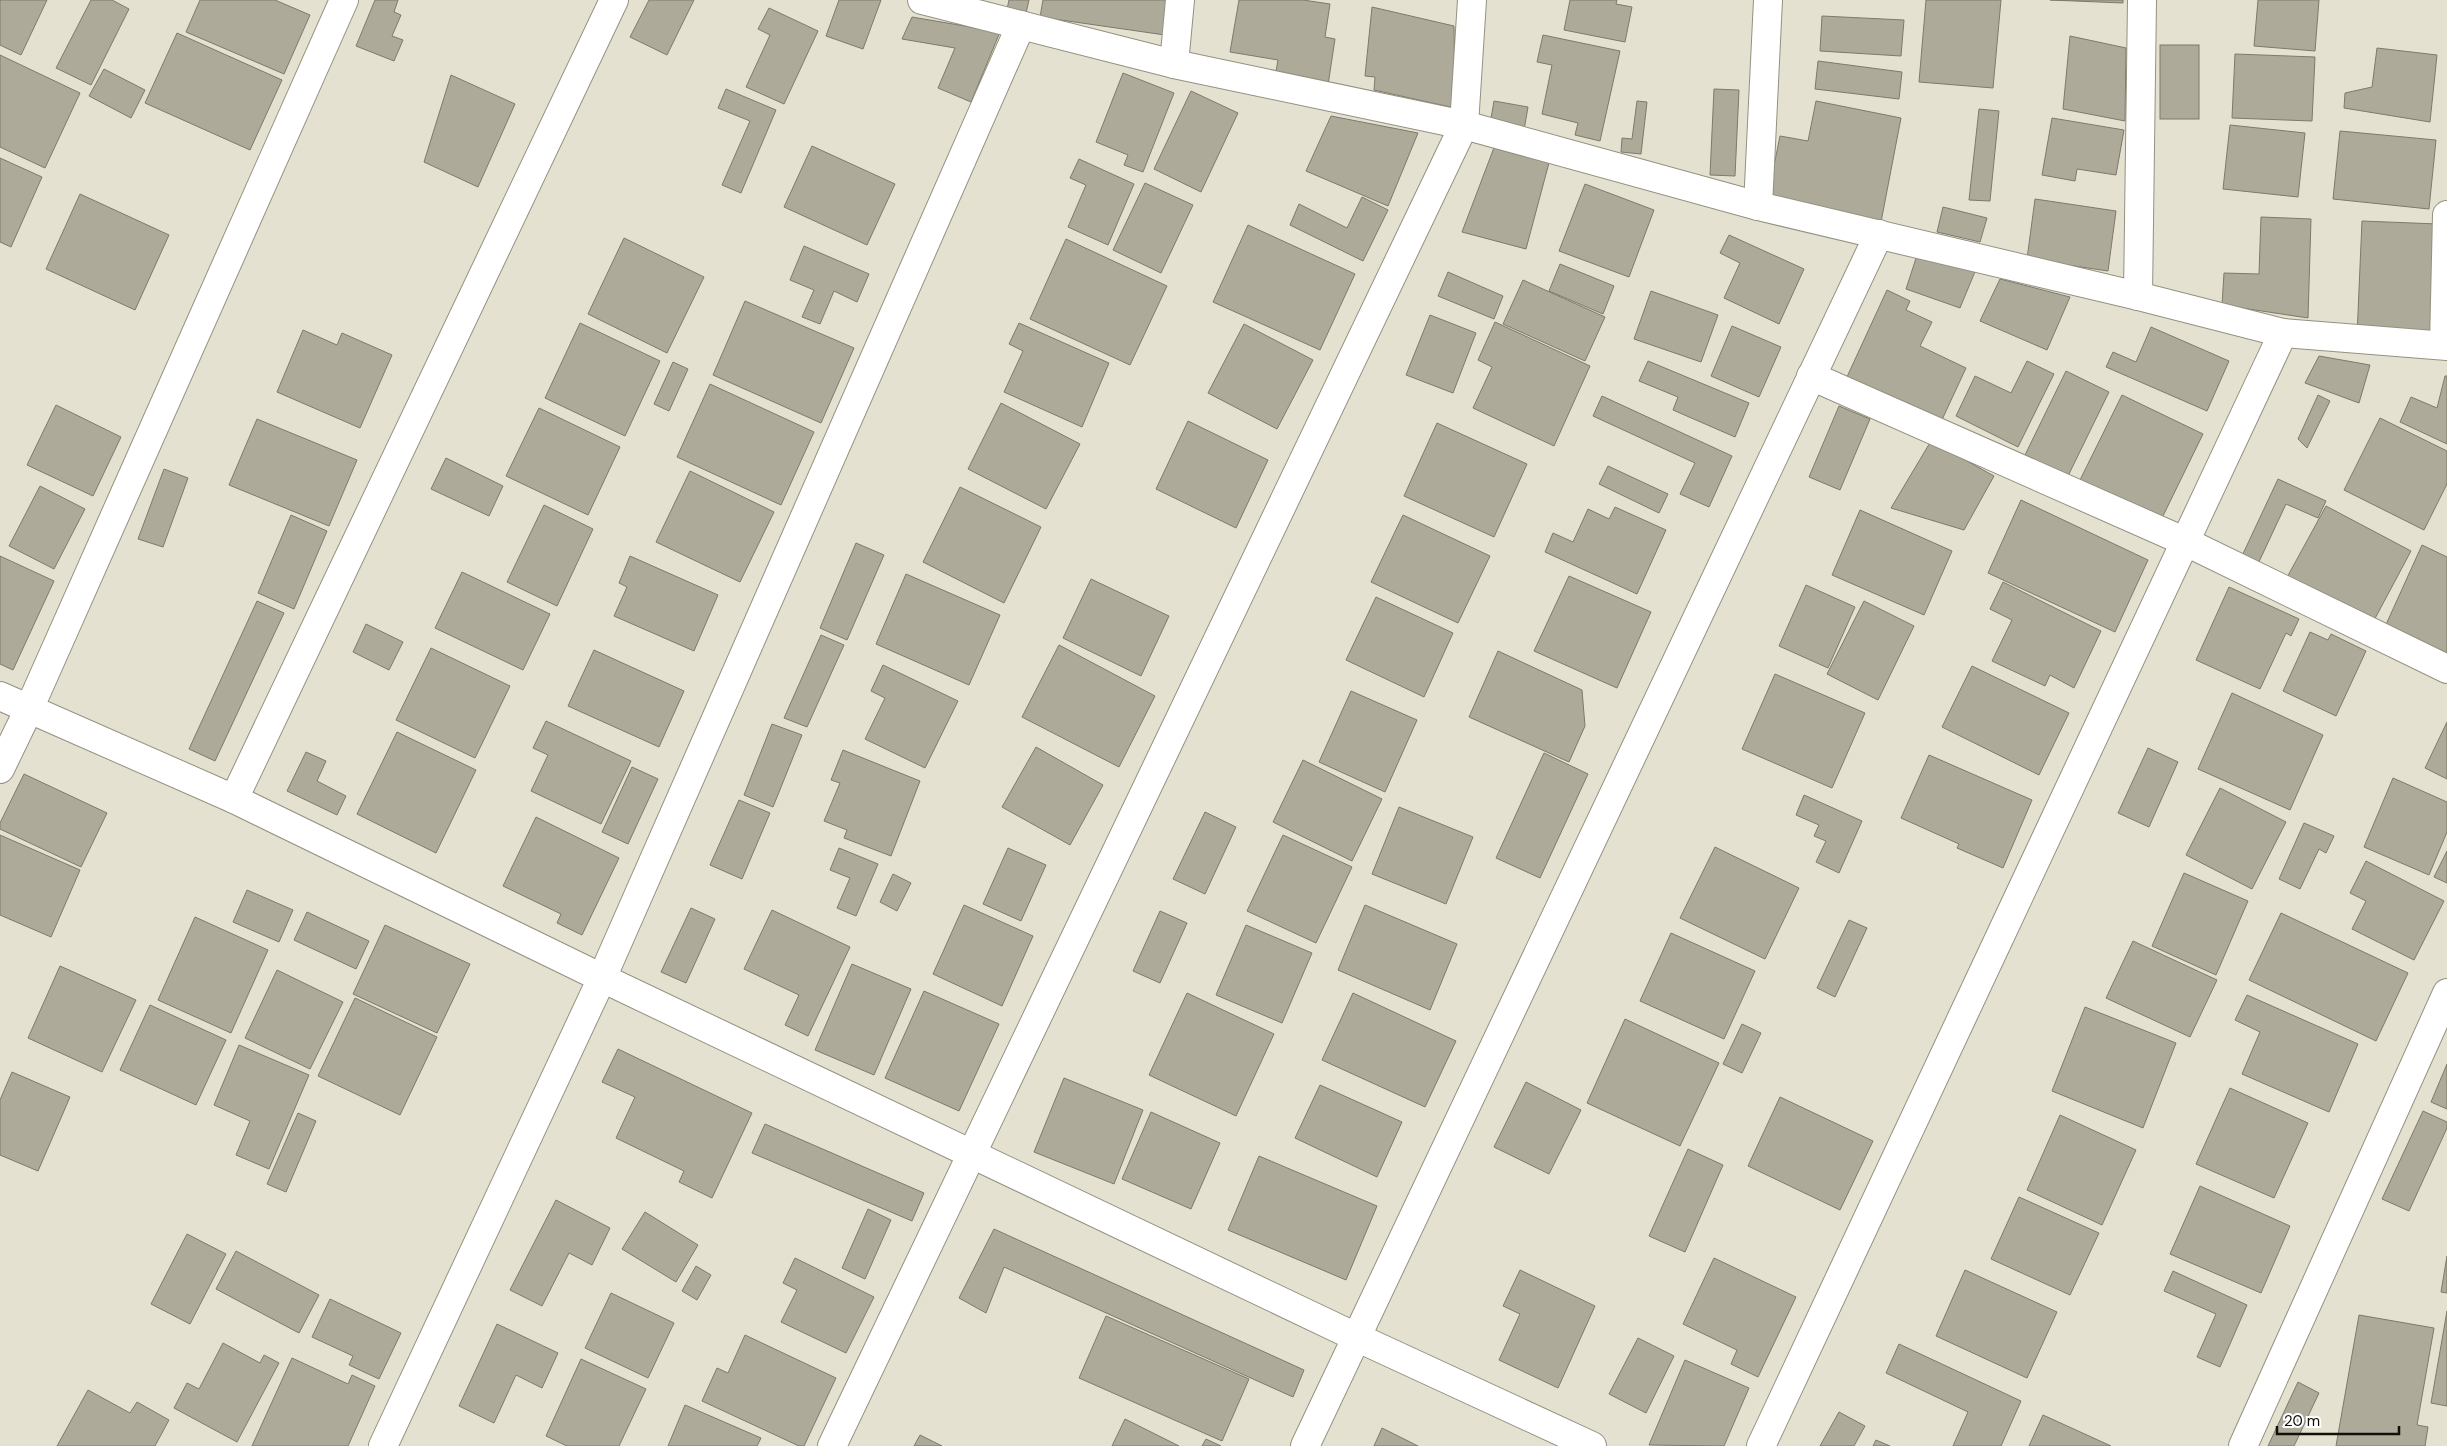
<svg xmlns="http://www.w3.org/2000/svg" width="2447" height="1446" font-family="'DM Sans',sans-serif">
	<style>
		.building { fill: #adaa9a; stroke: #7d7a6b }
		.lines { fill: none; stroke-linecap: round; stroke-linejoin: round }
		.minor-casing { stroke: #949181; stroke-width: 30 }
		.minor { stroke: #fff; stroke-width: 28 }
	</style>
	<rect width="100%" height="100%" fill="#e4e1d0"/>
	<!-- building -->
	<g class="building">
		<path d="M0,0H47L21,55L0,45Z"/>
		<path d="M91,0H112L129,9L91,85L56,68Z"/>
		<path d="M200,0H275L310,15L284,74L186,32Z"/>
		<path d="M375,0H398L394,12L401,15L392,36L403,40L394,61L356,46Z"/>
		<path d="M649,0H694L667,55L630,37Z"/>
		<path d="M839,0H881L863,49L826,36Z"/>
		<path d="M1009,0H1029L1026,13L1007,9Z"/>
		<path d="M1043,0H1171L1165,35L1040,17Z"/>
		<path d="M1239,0H1303L1330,4L1325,37L1335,39L1328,85L1275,77L1278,60L1230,52Z"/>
		<path d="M1570,0H1617L1616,4L1632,7L1625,42L1564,30Z"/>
		<path d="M1926,0H2001L1993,88L1919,82Z"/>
		<path d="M2050,0H2123V3Z"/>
		<path d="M2258,0H2319L2315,51L2254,46Z"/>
		<path d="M1372,7L1454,26L1455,108L1374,90L1375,77L1365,76Z"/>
		<path d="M769,8L818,31L784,104L746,87L770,35L758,29Z"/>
		<path d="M1822,16L1904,20L1901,56L1820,51Z"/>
		<path d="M912,17L1000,32L971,102L938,88L955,48L902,39Z"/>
		<path d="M177,33L282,80L250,150L145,103Z"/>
		<path d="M1543,35L1620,51L1600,141L1575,135L1578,123L1542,114L1552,65L1537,62Z"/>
		<path d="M2070,36L2126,48L2125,121L2063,109Z"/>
		<rect x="2160" y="45" width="39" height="74"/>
		<path d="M2377,48L2437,55L2430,122L2344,108L2345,93L2372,87Z"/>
		<path d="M2235,54L2315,57L2312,121L2232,118Z"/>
		<path d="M0,55L80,93L45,168L0,147Z"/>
		<path d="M1818,61L1902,72L1899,99L1815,89Z"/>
		<path d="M104,69L145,90L131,118L89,96Z"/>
		<path d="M1123,73L1174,93L1143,172L1124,165L1128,155L1096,142Z"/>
		<path d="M451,75L515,104L478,187L424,162Z"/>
		<path d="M726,89L776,110L741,193L722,185L750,121L718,108Z"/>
		<path d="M1714,89L1739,90L1735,176L1710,175Z"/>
		<path d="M1191,91L1238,113L1201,192L1154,169Z"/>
		<path d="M1494,101L1528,107L1524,130L1490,124Z"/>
		<path d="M1637,101L1647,102L1641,154L1621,152L1622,138L1632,139Z"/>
		<path d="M1816,101L1901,118L1881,222L1767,200L1780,136L1808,141Z"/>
		<path d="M1979,109L1999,111L1990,201L1969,200Z"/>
		<path d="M1331,116L1418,133L1388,206L1306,171Z"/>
		<path d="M2052,118L2124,130L2116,175L2077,169L2075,181L2042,175Z"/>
		<path d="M2230,125L2305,133L2298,197L2223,189Z"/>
		<path d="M2340,131L2436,140L2429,209L2333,199Z"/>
		<path d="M1495,145L1550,159L1526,249L1462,232Z"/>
		<path d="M812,146L895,184L867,245L784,207Z"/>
		<path d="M0,158L42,177L11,247L0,242Z"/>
		<path d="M1079,159L1134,184L1108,245L1068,227L1086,185L1070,178Z"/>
		<path d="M1145,183L1193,205L1161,273L1113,250Z"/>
		<path d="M1585,184L1654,210L1629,277L1559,251Z"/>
		<path d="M80,194L169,235L135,310L46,269Z"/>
		<path d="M1362,197L1388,210L1363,261L1290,225L1299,204L1347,228Z"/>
		<path d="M2035,199L2116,211L2108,271L2027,259Z"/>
		<path d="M1943,207L1987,218L1980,242L1937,232Z"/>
		<path d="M2261,217L2311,219L2308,318L2222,305L2224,273L2259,274Z"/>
		<path d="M2362,221L2438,224L2433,339L2357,336Z"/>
		<path d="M1248,225L1355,274L1320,350L1213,302Z"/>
		<path d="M1729,235L1804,269L1779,324L1724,298L1740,263L1720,253Z"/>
		<path d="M624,238L704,277L667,353L588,314Z"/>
		<path d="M1066,239L1167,286L1130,365L1030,319Z"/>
		<path d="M804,246L869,274L857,302L834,291L820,324L802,317L814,290L790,280Z"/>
		<path d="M1920,246L1979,262L1960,308L1906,289Z"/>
		<path d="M1560,264L1614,286L1603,314L1549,291Z"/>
		<path d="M1448,272L1503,296L1494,319L1438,296Z"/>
		<path d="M2000,279L2070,297L2047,350L1980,321Z"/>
		<path d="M1523,280L1605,317L1585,361L1503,324Z"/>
		<path d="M1887,290L1910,301L1906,310L1932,322L1920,346L1966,368L1940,424L1846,379Z"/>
		<path d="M1651,291L1718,315L1701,362L1634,339Z"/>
		<path d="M745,301L854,348L821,423L713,375Z"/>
		<path d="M1430,315L1476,333L1453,393L1406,375Z"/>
		<path d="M1495,322L1590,366L1554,446L1473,408L1492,367L1478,360Z"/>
		<path d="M580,323L660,361L625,436L545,398Z"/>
		<path d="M1019,323L1109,363L1082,427L1004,392L1023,351L1009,344Z"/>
		<path d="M1244,324L1313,360L1277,429L1208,393Z"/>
		<path d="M1732,326L1781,347L1759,397L1711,376Z"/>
		<path d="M2151,327L2229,361L2207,411L2106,367L2113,352L2136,362Z"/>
		<path d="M303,330L337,345L342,333L392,355L360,428L277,392Z"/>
		<path d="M2319,356L2370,365L2359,403L2305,383Z"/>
		<path d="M1648,361L1749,403L1735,437L1673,410L1678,397L1639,381Z"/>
		<path d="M2027,361L2054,374L2018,447L1956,416L1975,376L2011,393Z"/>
		<path d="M673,362L688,369L669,411L654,404Z"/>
		<path d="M2066,371L2109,392L2068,476L2025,455Z"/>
		<path d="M2445,376H2447V444L2400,422L2411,397L2437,408Z"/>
		<path d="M710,384L814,432L781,505L677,457Z"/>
		<path d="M2122,395L2203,434L2161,520L2080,480Z"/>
		<path d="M2318,395L2330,401L2307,448L2298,439Z"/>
		<path d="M1602,396L1732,456L1709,507L1680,494L1695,463L1593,416Z"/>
		<path d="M1001,403L1080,444L1046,509L968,469Z"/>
		<path d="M56,405L121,437L93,496L27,465Z"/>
		<path d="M1839,406L1870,419L1840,490L1809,477Z"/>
		<path d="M539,408L620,447L588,515L506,476Z"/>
		<path d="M2380,418L2447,451V484L2424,530L2344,490Z"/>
		<path d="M257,419L357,460L329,526L229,485Z"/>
		<path d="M1188,421L1268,460L1236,528L1156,489Z"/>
		<path d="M1437,423L1527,464L1494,537L1404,496Z"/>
		<path d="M1931,441L1994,476L1964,530L1891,508Z"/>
		<path d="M446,458L503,486L489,516L431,489Z"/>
		<path d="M1608,466L1668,494L1659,513L1599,484Z"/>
		<path d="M164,469L188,478L163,547L138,539Z"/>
		<path d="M690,471L774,512L740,582L656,542Z"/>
		<path d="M2278,479L2326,501L2318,518L2286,504L2257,566L2241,558Z"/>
		<path d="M40,486L85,509L54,569L9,546Z"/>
		<path d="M960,487L1041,527L1004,603L923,562Z"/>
		<path d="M2021,500L2148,560L2115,632L1988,573Z"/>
		<path d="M544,505L593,529L557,606L507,582Z"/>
		<path d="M2326,506L2411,551L2371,626L2285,581Z"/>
		<path d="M1615,507L1666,530L1637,594L1545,552L1553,533L1573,542L1588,509L1609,519Z"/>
		<path d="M1860,510L1952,551L1924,615L1832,575Z"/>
		<path d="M291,515L327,531L294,609L258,593Z"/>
		<path d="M1403,515L1490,556L1458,623L1371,582Z"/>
		<path d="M856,543L884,555L847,640L820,628Z"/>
		<path d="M2422,545L2447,557V658L2384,629Z"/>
		<path d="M0,556L54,581L13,670L0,664Z"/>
		<path d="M630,556L718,595L694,651L614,616L627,587L619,583Z"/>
		<path d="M462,572L550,614L523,670L435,628Z"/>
		<path d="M906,574L1000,615L969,685L876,644Z"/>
		<path d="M1569,576L1651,612L1617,688L1534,651Z"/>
		<path d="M1091,579L1169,616L1141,676L1063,638Z"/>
		<path d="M2003,582L2101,631L2074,688L2050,675L2045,686L1992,661L2012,620L1990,609Z"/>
		<path d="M1806,585L1855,607L1828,668L1779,646Z"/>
		<path d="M2229,587L2299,619L2291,636L2286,633L2260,689L2196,660Z"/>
		<path d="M1376,597L1453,633L1424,697L1346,660Z"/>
		<path d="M257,601L284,613L215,761L189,749Z"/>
		<path d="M1864,601L1914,626L1878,700L1827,674Z"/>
		<path d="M366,624L403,642L389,670L353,652Z"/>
		<path d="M2310,632L2328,640L2331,634L2366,651L2336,716L2283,691Z"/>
		<path d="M821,635L844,645L807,727L784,718Z"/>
		<path d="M1059,645L1155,696L1119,767L1022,717Z"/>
		<path d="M431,648L510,686L475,758L396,720Z"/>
		<path d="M594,650L684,691L659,747L568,706Z"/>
		<path d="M1498,651L1582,690L1585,726L1569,762L1469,717Z"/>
		<path d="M883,665L958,701L925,768L865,739L885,698L871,691Z"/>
		<path d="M1972,666L2069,713L2039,775L1942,727Z"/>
		<path d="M1775,674L1865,713L1832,788L1742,749Z"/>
		<path d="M1351,691L1417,720L1385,792L1319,762Z"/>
		<path d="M2232,693L2323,735L2290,810L2198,769Z"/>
		<path d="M546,721L631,761L601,824L531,791L548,755L533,748Z"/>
		<path d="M2447,722V779L2425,768Z"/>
		<path d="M772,724L802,735L773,807L744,795Z"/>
		<path d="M397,732L476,770L436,853L357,814Z"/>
		<path d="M1036,747L1103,785L1070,845L1002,807Z"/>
		<path d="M2148,748L2178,762L2149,827L2118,813Z"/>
		<path d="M843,750L920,781L891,856L844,838L847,830L824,821L840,783L831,780Z"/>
		<path d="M306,752L326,761L317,781L346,796L337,815L287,791Z"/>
		<path d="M1544,753L1588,774L1540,878L1496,858Z"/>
		<path d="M1929,755L2032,800L2003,868L1957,848L1959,844L1901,818Z"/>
		<path d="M1303,760L1382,799L1352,861L1273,822Z"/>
		<path d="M632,767L658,779L628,844L602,832Z"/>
		<path d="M24,774L107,813L81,867L0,829V823Z"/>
		<path d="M2393,778L2447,802V832L2429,875L2364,847Z"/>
		<path d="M2220,788L2286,822L2252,889L2186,855Z"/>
		<path d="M1804,795L1862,821L1839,873L1816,862L1826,841L1814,836L1819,825L1796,815Z"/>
		<path d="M739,800L770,813L742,879L710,865Z"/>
		<path d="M1399,807L1473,837L1446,904L1372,874Z"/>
		<path d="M1205,812L1236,827L1205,894L1173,879Z"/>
		<path d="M536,817L619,858L582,935L557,923L561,914L503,886Z"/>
		<path d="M2304,823L2334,836L2326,853L2319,849L2300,889L2279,879Z"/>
		<path d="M0,835L80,870L51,937L0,915Z"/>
		<path d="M1283,835L1352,867L1316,943L1247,911Z"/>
		<path d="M1715,847L1799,888L1765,959L1680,918Z"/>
		<path d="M839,848L878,864L856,916L837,908L850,878L830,870Z"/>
		<path d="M1008,848L1046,865L1021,921L983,904Z"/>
		<path d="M2447,851V883L2434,877Z"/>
		<path d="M2366,861L2444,901L2414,960L2352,929L2366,901L2350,893Z"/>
		<path d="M2184,873L2248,901L2216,975L2152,946Z"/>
		<path d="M893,874L911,883L897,911L880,902Z"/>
		<path d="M247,890L293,910L279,942L233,922Z"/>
		<path d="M964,905L1033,936L1002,1006L933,974Z"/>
		<path d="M1365,905L1457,944L1430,1010L1338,970Z"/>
		<path d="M691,908L715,919L686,983L661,972Z"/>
		<path d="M772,910L850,947L808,1036L785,1025L799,995L744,969Z"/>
		<path d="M1160,911L1187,923L1160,983L1133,971Z"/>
		<path d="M307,912L369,941L356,969L294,940Z"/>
		<path d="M2281,913L2408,973L2376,1041L2249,980Z"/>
		<path d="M195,917L268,950L231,1033L158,1000Z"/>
		<path d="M1849,920L1867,928L1835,997L1817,988Z"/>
		<path d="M385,925L470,964L437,1033L353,994Z"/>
		<path d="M1246,925L1312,953L1282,1023L1216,995Z"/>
		<path d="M1671,933L1755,971L1724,1039L1640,1001Z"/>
		<path d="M2133,941L2217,980L2190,1037L2106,998Z"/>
		<path d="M852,964L911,989L874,1075L815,1050Z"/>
		<path d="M60,966L136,1000L102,1072L28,1038Z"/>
		<path d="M277,970L343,1002L310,1069L245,1038Z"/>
		<path d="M924,991L999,1024L959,1111L885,1078Z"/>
		<path d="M1187,993L1274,1034L1236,1116L1149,1075Z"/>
		<path d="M1353,993L1456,1041L1425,1107L1322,1060Z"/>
		<path d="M2247,995L2358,1044L2329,1112L2242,1074L2260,1032L2235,1020Z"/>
		<path d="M355,998L437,1037L400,1115L318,1076Z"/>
		<path d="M150,1005L226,1040L196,1105L120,1070Z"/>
		<path d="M2085,1007L2176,1043L2143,1128L2052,1091Z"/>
		<path d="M1625,1019L1719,1063L1680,1146L1587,1103Z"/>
		<path d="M1742,1024L1761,1033L1742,1073L1723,1064Z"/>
		<path d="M239,1045L309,1075L269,1169L236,1155L250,1121L214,1105Z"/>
		<path d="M618,1049L752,1113L712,1198L679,1182L684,1171L616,1138L635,1097L602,1082Z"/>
		<path d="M2447,1064V1109L2431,1102Z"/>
		<path d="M12,1072L70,1097L38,1171L0,1155V1100Z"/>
		<path d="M1064,1078L1143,1110L1114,1184L1034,1152Z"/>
		<path d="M1526,1082L1581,1110L1549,1174L1494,1147Z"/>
		<path d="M1320,1085L1402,1122L1377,1177L1295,1138Z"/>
		<path d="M2230,1088L2308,1123L2274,1198L2196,1164Z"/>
		<path d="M1780,1097L1873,1141L1840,1210L1748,1166Z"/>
		<path d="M2423,1111L2447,1122V1128L2409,1211L2382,1199Z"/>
		<path d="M1151,1112L1220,1143L1191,1209L1122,1179Z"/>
		<path d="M298,1113L316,1121L286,1192L267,1184Z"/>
		<path d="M2060,1115L2136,1150L2102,1225L2027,1190Z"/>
		<path d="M765,1124L924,1193L912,1221L752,1153Z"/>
		<path d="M1688,1149L1723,1165L1685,1252L1649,1236Z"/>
		<path d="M1259,1156L1377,1206L1346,1280L1228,1230Z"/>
		<path d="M2200,1186L2290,1226L2261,1293L2170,1254Z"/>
		<path d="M2019,1197L2099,1233L2070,1295L1991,1259Z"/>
		<path d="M556,1200L610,1228L592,1265L569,1253L542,1306L510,1290Z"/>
		<path d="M868,1209L891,1220L865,1279L842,1268Z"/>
		<path d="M645,1212L698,1245L676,1282L622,1249Z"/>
		<path d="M994,1229L1304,1370L1293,1397L1004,1267L986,1313L959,1298Z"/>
		<path d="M187,1234L226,1254L190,1324L151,1304Z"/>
		<path d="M236,1251L319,1295L299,1333L216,1289Z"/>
		<path d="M2447,1256V1293L2441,1292Z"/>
		<path d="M795,1258L874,1297L846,1353L781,1322L797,1290L783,1283Z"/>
		<path d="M1714,1258L1796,1297L1758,1377L1731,1364L1737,1350L1683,1324Z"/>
		<path d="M696,1266L711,1275L697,1300L682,1291Z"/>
		<path d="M1520,1270L1595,1306L1558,1388L1499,1360L1520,1314L1503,1306Z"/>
		<path d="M1965,1270L2057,1312L2027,1378L1936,1336Z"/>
		<path d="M2173,1271L2247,1305L2220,1367L2197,1357L2216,1314L2164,1291Z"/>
		<path d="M611,1293L674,1323L648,1378L585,1348Z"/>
		<path d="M330,1299L401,1333L379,1379L349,1365L353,1356L312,1337Z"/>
		<path d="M2447,1311V1406L2431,1403Z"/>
		<path d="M2359,1315L2434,1328L2417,1425L2428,1427L2425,1446H2336Z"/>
		<path d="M1106,1316L1249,1379L1222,1441L1079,1378Z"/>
		<path d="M497,1324L558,1353L542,1388L516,1375L494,1423L459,1406Z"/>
		<path d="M745,1335L836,1378L804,1446H799L702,1401L717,1368L728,1373Z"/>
		<path d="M1638,1338L1674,1356L1646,1413L1609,1394Z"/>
		<path d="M223,1343L260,1363L264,1355L279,1363L237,1442L174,1408L187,1383L199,1389Z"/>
		<path d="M1899,1344L2021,1401L2001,1446H1953L1968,1412L1886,1373Z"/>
		<path d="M292,1358L348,1384L352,1375L375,1386L348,1446H252Z"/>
		<path d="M581,1359L646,1389L619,1446H567L546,1436Z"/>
		<path d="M1685,1360L1749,1388L1724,1446L1649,1445Z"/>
		<path d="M2298,1382L2319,1393L2294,1446H2268Z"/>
		<path d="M88,1390L130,1413L137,1402L169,1420L155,1446H57Z"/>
		<path d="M685,1405L761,1438L757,1446H668Z"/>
		<path d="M1839,1412L1865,1426L1854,1446H1820Z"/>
		<path d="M2043,1415L2111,1446H2029Z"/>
		<path d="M1125,1419L1179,1446H1112Z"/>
		<path d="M1382,1428L1418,1446H1374Z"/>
		<path d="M920,1435L942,1446H914Z"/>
		<path d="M1206,1439L1221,1446H1202Z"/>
		<path d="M1876,1440L1890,1446H1873Z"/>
	</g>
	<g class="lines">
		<!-- minor casing -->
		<g class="minor-casing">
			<g id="minor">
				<path d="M922,0L1174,64L1464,125L1758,206L2138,296L2283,333L2447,346"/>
				<path d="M1174,64L1180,0"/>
				<path d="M1758,206L1768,0"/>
				<path d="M2138,296L2142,0"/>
				<path d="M2444,345L2447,215"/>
				<path d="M1811,376L2186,542L2447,669"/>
				<path d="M0,696L234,799L602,978L1356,1337L1592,1446"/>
				<path d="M0,769L29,709L344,0"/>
				<path d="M234,799L614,0"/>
				<path d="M383,1446L602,978L1021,25"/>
				<path d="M832,1446L1464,125L1472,0"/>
				<path d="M1305,1446L1879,234"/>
				<path d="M1761,1446L2283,333"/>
				<path d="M2243,1446L2447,993"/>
			</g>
		</g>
		<!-- minor -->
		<use href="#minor" class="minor"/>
	</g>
	<!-- scale -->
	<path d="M2277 1426v8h122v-8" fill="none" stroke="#11100a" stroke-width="2.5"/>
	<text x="2284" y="1426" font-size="15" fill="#11100a" stroke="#ffffff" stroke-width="4" paint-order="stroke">20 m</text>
</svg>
